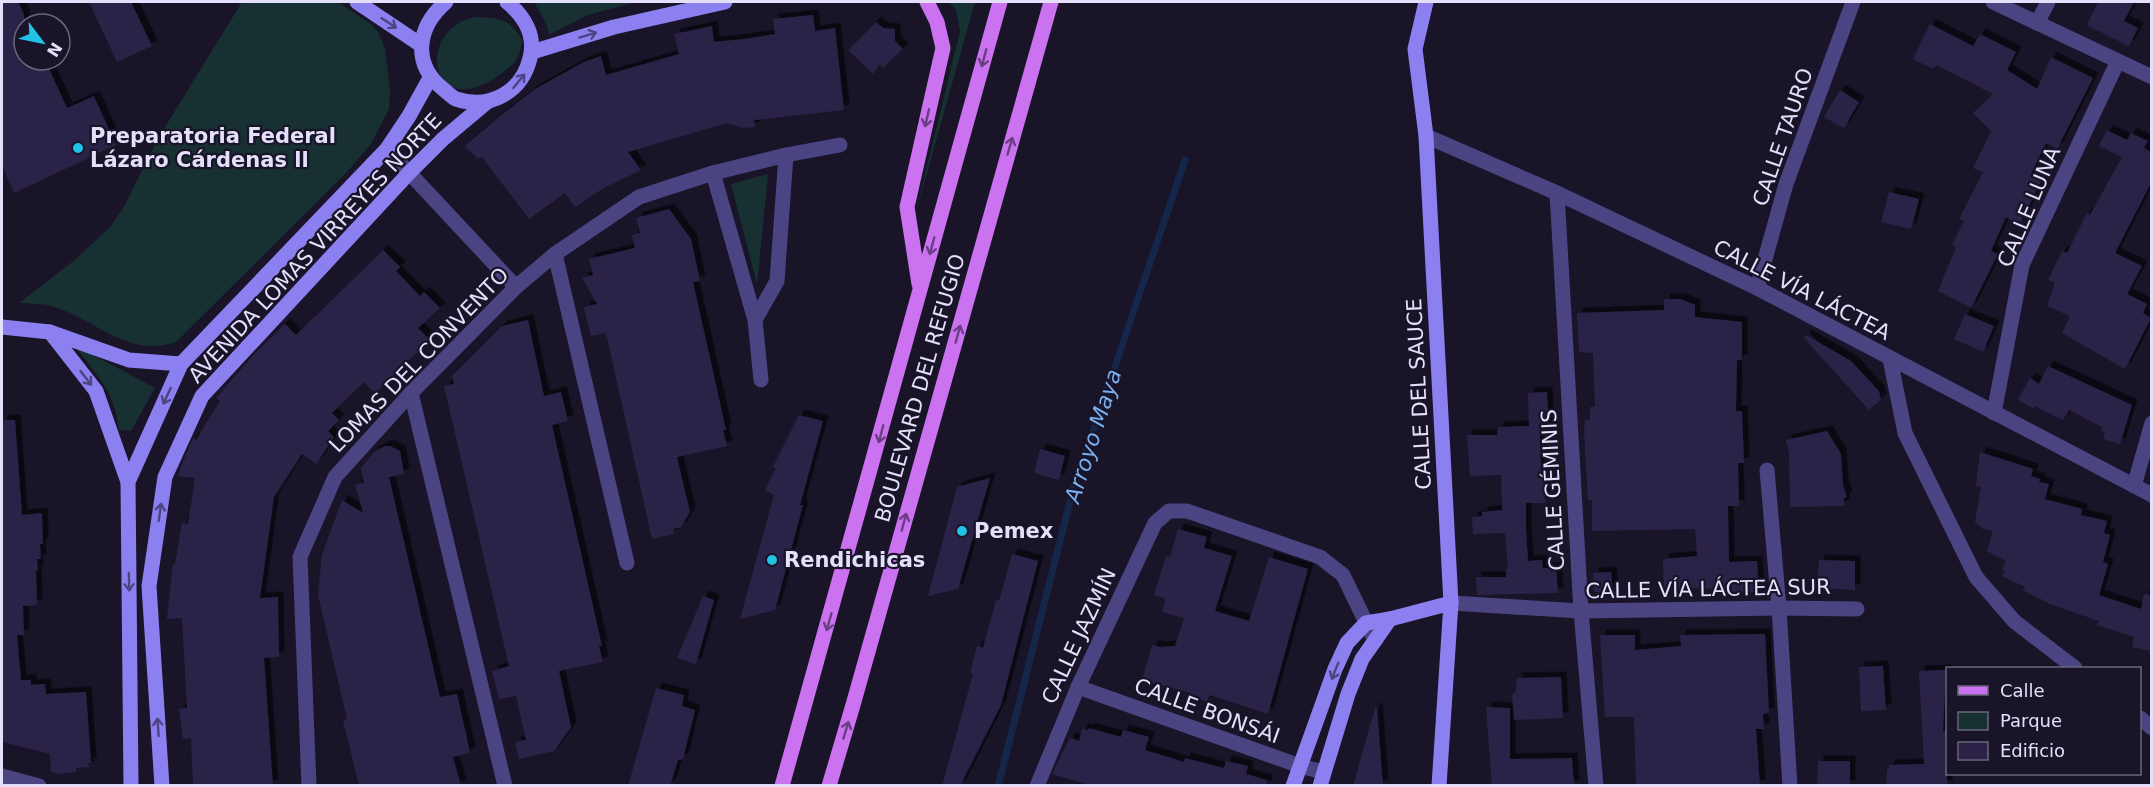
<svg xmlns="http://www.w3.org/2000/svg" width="2153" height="787" font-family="'DejaVu Sans',sans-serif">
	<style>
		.green { fill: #173132 }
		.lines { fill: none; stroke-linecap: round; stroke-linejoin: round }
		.stream { stroke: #15264b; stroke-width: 7 }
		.building { fill: #2c2247; filter: url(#shadow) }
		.street { stroke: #4b4482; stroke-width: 15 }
		.secondary { stroke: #8c80f1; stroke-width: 15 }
		.primary { stroke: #ca72ef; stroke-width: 15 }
		.oneway { stroke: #4d4582 }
		.oneway2 { stroke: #693e82 }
		.poi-dot { fill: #20c2e6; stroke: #191428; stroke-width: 2 }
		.labels { text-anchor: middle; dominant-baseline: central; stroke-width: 4.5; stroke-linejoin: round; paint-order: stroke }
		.poi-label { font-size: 21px; font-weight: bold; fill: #e4dffb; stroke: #191428; text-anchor: start }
		.street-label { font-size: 21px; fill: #e4dffb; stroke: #191428 }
		.water-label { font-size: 22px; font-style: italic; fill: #78aff0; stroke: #191428 }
	</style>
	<defs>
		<filter id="shadow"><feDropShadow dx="5.5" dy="-5.5" stdDeviation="0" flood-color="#0009"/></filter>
	</defs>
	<rect width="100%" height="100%" fill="#191428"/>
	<!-- green -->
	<g class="green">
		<path d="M242,2H338L372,25L378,32L385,48L390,90L389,109L371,144L347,172L176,342C127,359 95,318 51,306C42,303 29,304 19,303L76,259L111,226L125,205L157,140Z"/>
		<path d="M534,2H636L588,15L549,35L546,23Z"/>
		<path d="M949,2H975L916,212L960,31L956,10Z"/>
		<path d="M475,17C500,18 508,18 522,39C521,58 513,66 498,76C430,123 414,30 475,17Z"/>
		<path d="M768,174L757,284L731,184Z"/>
		<path d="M77,349L86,351L155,388L131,431L119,430C116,395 98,376 77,349Z"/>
	</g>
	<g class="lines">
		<!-- stream -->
		<path class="stream" d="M998,786L1073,490L1185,160"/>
	</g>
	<!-- building -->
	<g class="building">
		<path d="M2,2H18L24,14V60H45L67,108L94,96L116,145L14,193L2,166Z"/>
		<path d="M89,2H131L152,46L117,62Z"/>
		<path d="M2098,2H2134L2124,21L2138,28L2129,46L2087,25Z"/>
		<path d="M813,15L815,31L835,28L844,110L754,120L755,127L743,128L727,123L628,152L641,170L604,188L575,207L565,193L529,219L482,157L478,159L465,146L500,116L535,89L584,62L601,56L606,75L679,54L674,34L712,26L714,42L744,39L775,34L773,19Z"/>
		<path d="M876,22L883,28L895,29V41L903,49L883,68L880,65L873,74L848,50Z"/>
		<path d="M1930,24L1973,46L1980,34L2016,52L2007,70L2037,89L2051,57L2093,78L2057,149L2046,143L2030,176L2041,182L2019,225L2006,217L1991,251L1998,254L1971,308L1938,291L1956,247L1952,245L1964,221L1959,219L1983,172L1973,168L1991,131L1973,113L1993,94L1936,65L1933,69L1913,59Z"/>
		<path d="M1840,90L1859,102L1844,128L1824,117Z"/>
		<path d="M2107,130L2127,140L2131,133L2148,141L2144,148L2151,152V183L2115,253L2142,266L2127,294L2147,304L2143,313L2151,318L2125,369L2062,333L2070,316L2047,306L2055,283L2048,280L2062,251L2067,253L2087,213L2090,215L2122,157L2099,146Z"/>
		<path d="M1889,192L1919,199L1911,229L1881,222Z"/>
		<path d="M669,209L691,239L700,281L693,282L726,430H723L727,446L677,457L690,512L681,527L673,529L674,534L652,539L606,333L591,336L584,307L597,304L582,278L593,275L589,259L635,248L632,235L640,233L636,218Z"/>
		<path d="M383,250L400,267L396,271L420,296L424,292L440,308L418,328L430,340L375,393L364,382L332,413L339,420L328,431L334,437L316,464L302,454L274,497L260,598L278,597L279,657L264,658L273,786H193L191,738L183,739L179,709L187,708L182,618L167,619L173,564H175L182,523L188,524L195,478L178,476L182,464L193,438L196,440L220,401L216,398L255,353L285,324L296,335Z"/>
		<path d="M1664,299H1681L1695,305V317L1742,322V360H1737L1736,411H1742L1744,463H1738L1739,506H1728L1729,562L1757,561L1759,592H1726V589L1692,588V591L1664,590L1663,559L1697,556L1695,529L1592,531V500H1588L1584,432L1585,420H1590V407H1595L1593,353L1579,352L1577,313L1664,310Z"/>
		<path d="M1965,314L1994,326L1983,352L1954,339Z"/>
		<path d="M528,320L544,396L561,392L568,421L552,425L602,646H599L603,662L559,671L571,727L554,751L519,759L515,742L526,740L516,696L499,699L492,671L509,666L444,386L454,384L452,376L502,326Z"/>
		<path d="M1806,335L1851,361L1879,391L1881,399L1869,410L1804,338Z"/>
		<path d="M2048,366L2132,405L2120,444L2103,439L2105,432L2101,431L2102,427L2069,410L2063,420L2035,406L2034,409L2018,400L2030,378L2039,384Z"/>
		<path d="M1547,392L1549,434H1540L1541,474H1543L1545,503H1526V528L1528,561L1542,560L1543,568H1556L1558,593L1477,595L1476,577H1506V569H1508L1505,533L1473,534L1472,517L1482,516V512L1502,510L1501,475L1470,476L1467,435H1497L1498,427L1529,426L1528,393Z"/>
		<path d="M799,415L823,421L800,505H803L775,610L740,619L774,495L765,490L776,468L773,467Z"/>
		<path d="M2,420H15L22,515L42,513L43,544H40L41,559H37L38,571H36L37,605L23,606L24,635H17L21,680H31V685L45,684L46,694L86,692L91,763H88L89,767L76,768V772L59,774L51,772L50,754L2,742Z"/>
		<path d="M1827,431L1841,454L1843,485L1847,497L1844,498V506L1790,507L1789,453L1786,440Z"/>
		<path d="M385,446H390L400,451L404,474L389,477L440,697L457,694L466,734L470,753L453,757L461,786H359L343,720L347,719L318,595L322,555L342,500L363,513L355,485L364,483L361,468L374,452Z"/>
		<path d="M1040,449L1065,456L1059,480L1034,473Z"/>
		<path d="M1980,452L2033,469L2031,476L2040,479L2039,482L2049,484L2045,499L2082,509L2081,515L2107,521L2104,533L2110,535L2103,562L2108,564L2099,595L2141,609L2144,594L2151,595V651L2132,647L2134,637L2097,625L2099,621L2050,604L2023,590L2025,587L2002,576L2005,571L2002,569L2006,561L1987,551L1993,531L1983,529L1975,522L1981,487L1976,486Z"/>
		<path d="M990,478L958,589L928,596L957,487Z"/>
		<path d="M1178,529L1207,537L1204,548L1232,556L1215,611L1249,621L1269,557L1308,569L1268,714L1210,695L1206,702L1188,692L1142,680L1152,645L1160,647L1175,646L1184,618L1162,612L1166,599L1154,595L1166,556L1170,557Z"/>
		<path d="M1012,554L1038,561L1001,705L960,786H942L973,674L970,673L977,646L983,648L996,600L999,601Z"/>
		<path d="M1819,560L1855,561V590L1817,588Z"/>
		<path d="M1611,572L1613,592H1594L1593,573Z"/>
		<path d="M703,596L714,600L696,664L677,658Z"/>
		<path d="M1765,634L1769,713L1763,714L1764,729H1756L1760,786H1636L1634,717H1605L1600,635H1635V650L1681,646L1680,635Z"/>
		<path d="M1883,666L1886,710L1861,711L1859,667Z"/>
		<path d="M1946,670L1943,731H1947V786H1886L1887,769H1889V765L1924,764L1919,671Z"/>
		<path d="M1561,677L1563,718L1514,720L1512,695L1516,691L1517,678Z"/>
		<path d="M656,688L684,695L682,706L695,710L683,759L678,760L670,786H628Z"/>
		<path d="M1486,707L1510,708V759L1572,758L1574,786H1492Z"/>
		<path d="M1375,708H1377L1383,786H1353Z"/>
		<path d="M1089,728L1121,737L1123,730L1149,737L1145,750L1184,762L1185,758L1224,768L1226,761L1248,766L1246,774L1267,780L1266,786H1093L1052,774L1070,738L1079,741L1082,729L1088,730Z"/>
		<path d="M1818,761H1850V786H1817Z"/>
	</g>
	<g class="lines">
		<!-- street -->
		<g class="street">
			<path d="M1993,2L2152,77"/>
			<path d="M2037,23L2048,2"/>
			<path d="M1426,136L1557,193L1757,288L2152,495"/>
			<path d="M387,149L516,287"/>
			<path d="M713,173L755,320L761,380"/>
			<path d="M1557,193L1581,611L1596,786"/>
			<path d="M555,254L627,563"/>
			<path d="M1757,288L1786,184L1853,2"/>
			<path d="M755,320L777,281L786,155"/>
			<path d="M1890,359L1905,433L1976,577L2014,621L2075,668"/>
			<path d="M411,393L505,786"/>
			<path d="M1994,413L2022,265L2118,61"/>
			<path d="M1767,470L1779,608L1790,786"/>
			<path d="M2134,486L2152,423"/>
			<path d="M1451,603L1581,611L1779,608L1857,609"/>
			<path d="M1078,687L1300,766L1323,772"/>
			<path d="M2140,718L2152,728"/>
			<path d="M2,776L39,786"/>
			<path d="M309,786L300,557L335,477L411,393L516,287L555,254L639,197L713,173L786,155L840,145"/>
			<path d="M1037,786L1078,687L1155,523L1169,511H1187L1320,557L1343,575L1375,641"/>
		</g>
		<!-- secondary -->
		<g class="secondary">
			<path d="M357,2L421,45"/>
			<path d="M446,2C418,26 411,62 442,88C446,91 451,97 456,99C490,110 522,92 530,58C536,35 524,16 507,2"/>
			<path d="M1426,2L1415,49L1426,136L1451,603L1439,786"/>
			<path d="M532,52L614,27L725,2"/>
			<path d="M2,327L50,332L129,360L181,364"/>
			<path d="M50,332L96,391L128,482"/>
			<path d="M131,786L128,482L181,364L387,149L409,116L430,78"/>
			<path d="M162,786L149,586L165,477L202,396L409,173L443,139L487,102"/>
			<path d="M1293,786L1335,669L1347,643L1366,623L1390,619L1451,603"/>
			<path d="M1320,786L1348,694L1362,659L1390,619"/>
		</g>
		<!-- primary -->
		<g class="primary">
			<path d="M919,284L907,207L943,48L937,22L927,2"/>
			<path d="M782,786L1000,2"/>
			<path d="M829,786L853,705L1051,2"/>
		</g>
	</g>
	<!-- one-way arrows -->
	<defs><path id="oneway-shaft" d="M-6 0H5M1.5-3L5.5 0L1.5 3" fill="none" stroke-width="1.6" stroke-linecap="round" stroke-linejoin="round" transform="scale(1.5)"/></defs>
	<g class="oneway">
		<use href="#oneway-shaft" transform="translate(389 23) rotate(34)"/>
		<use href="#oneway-shaft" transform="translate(588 35) rotate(-17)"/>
		<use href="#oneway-shaft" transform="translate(519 81) rotate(-51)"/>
		<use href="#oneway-shaft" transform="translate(86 378) rotate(52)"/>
		<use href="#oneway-shaft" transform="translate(167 396) rotate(115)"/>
		<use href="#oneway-shaft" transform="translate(160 512) rotate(-82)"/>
		<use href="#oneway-shaft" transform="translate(129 582) rotate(89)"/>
		<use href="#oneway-shaft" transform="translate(1335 671) rotate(112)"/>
		<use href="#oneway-shaft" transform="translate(158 727) rotate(-94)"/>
	</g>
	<g class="oneway2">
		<use href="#oneway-shaft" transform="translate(984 58) rotate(105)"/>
		<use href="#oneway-shaft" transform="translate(927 118) rotate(103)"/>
		<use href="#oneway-shaft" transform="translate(1010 146) rotate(-74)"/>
		<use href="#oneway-shaft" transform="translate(932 246) rotate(105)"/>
		<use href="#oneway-shaft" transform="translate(958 334) rotate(-74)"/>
		<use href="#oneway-shaft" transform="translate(881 434) rotate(105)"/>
		<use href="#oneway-shaft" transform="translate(904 522) rotate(-75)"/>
		<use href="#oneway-shaft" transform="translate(829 622) rotate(106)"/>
		<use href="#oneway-shaft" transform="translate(846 730) rotate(-73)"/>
	</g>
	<!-- markers -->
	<g class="poi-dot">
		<circle cx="78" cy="148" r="6"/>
		<circle cx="962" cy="531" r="6"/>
		<circle cx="772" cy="560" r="6"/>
	</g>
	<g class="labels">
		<!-- poi labels -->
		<g class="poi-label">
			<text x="90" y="136">Preparatoria Federal<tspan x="90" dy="24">Lázaro Cárdenas ll</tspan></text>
			<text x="974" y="531">Pemex</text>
			<text x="784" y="560">Rendichicas</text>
		</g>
		<!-- street labels -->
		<g class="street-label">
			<text transform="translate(1783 137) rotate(-71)">CALLE TAURO</text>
			<text transform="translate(2029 207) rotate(-67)">CALLE LUNA</text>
			<text transform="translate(315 248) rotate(-47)">AVENIDA LOMAS VIRREYES NORTE</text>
			<text transform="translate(1802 290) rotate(27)">CALLE VÍA LÁCTEA</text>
			<text transform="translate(419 360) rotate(-46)">LOMAS DEL CONVENTO</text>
			<text transform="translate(920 388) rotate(-74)">BOULEVARD DEL REFUGIO</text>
			<text transform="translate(1419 394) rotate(-93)">CALLE DEL SAUCE</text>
			<text transform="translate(1553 490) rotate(-93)">CALLE GÉMINIS</text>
			<text transform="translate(1708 589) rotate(-1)">CALLE VÍA LÁCTEA SUR</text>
			<text transform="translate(1079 636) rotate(-65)">CALLE JAZMÍN</text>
			<text transform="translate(1207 711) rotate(20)">CALLE BONSÁI</text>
		</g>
		<!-- water labels -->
		<g class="water-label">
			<text transform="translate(1093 436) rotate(-72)">Arroyo Maya</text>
		</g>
	</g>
	<!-- border -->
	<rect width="2153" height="787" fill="none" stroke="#e4dffb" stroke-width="6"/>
	<!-- legend -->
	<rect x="1946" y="667" width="195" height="108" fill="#191428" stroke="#6a657c" stroke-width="1.5"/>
	<rect x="1958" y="686" width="30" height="9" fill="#ca72ef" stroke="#6a657c" stroke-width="1.5"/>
	<text x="2000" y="697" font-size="18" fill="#e4dffb">Calle</text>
	<rect x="1958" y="712" width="30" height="18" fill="#173132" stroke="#6a657c" stroke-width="1.5"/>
	<text x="2000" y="727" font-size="18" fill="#e4dffb">Parque</text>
	<rect x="1958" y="742" width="30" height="18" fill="#2c2247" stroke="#6a657c" stroke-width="1.5"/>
	<text x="2000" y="757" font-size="18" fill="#e4dffb">Edificio</text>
	<!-- north arrow -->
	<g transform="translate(42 42) rotate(122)"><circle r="28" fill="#191428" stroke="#6a657c" stroke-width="1.5"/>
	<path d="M0-4.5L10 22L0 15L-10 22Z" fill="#20c2e6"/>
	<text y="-9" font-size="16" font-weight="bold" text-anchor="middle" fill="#e4dffb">N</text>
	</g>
</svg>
